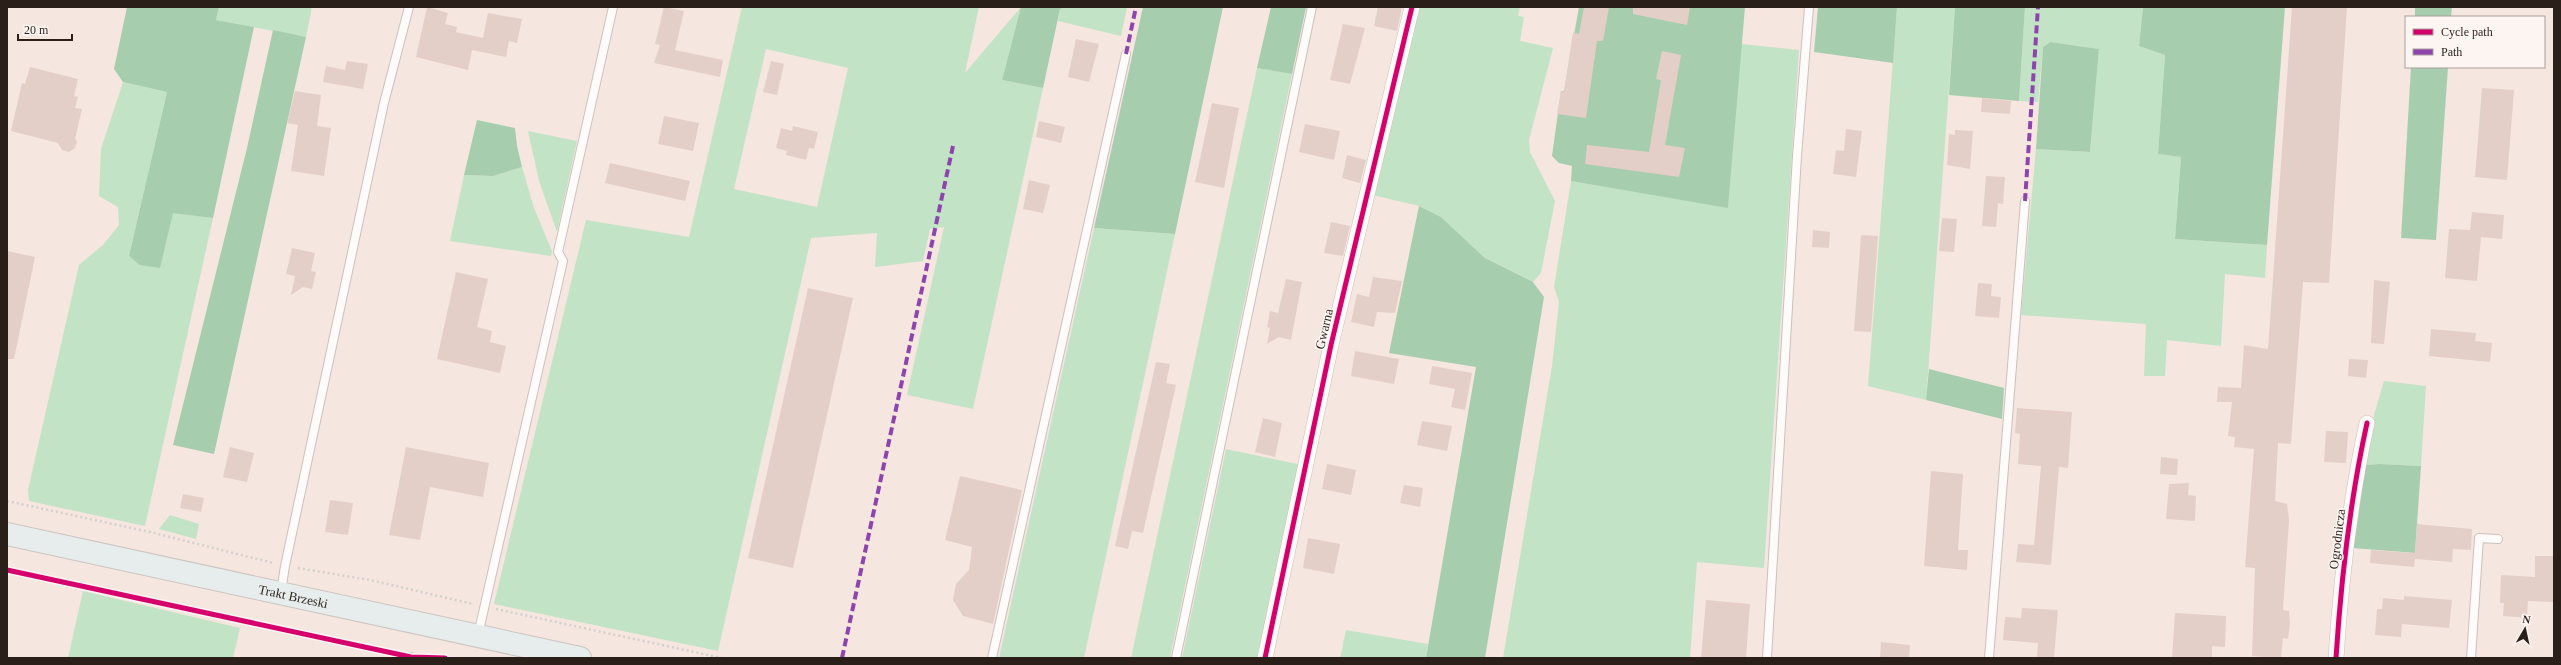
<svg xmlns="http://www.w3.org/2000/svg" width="2561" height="665" font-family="'Times New Roman',serif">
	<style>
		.green { fill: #c2e3c6; fill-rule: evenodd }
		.forest { fill: #a6ceae }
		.building { fill: #e4cfc8 }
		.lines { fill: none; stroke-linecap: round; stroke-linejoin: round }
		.lane-casing { stroke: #cdc0ba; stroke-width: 10 }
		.street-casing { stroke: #cdc0ba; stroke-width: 16 }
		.primary-casing { stroke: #ccc5c1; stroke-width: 24 }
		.path { stroke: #d4d0ce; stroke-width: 2.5; stroke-dasharray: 2 3; stroke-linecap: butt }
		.lane { stroke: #fefbfa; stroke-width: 8 }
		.street { stroke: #fefbfa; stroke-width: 15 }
		.primary { stroke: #e6edec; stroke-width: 22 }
		.quiet { stroke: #8e44ad; stroke-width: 4; stroke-dasharray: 8 4; stroke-linecap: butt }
		.cycleway-casing { stroke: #fcf5f2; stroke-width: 8 }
		.cycleway { stroke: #d6006c; stroke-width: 5 }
		.labels { text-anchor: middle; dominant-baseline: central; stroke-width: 3; stroke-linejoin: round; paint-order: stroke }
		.street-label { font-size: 13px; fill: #2a1f19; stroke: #fcf5f2 }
	</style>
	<rect width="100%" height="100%" fill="#f5e6df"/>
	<!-- green -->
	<g class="green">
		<path d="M219,7H312L306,37L216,20Z"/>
		<path d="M742,7H979L965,73L1021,7L1002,80L1043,88L973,409L907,395L944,227L930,229L923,261L875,267L877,233L811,238L718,651L494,604L586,220L689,237ZM766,49L848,68L817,207L734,189Z"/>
		<path d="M1067,7H1127L1121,36L1058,21L1060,9Z"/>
		<path d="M1416,7H1520L1518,16L1524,17L1520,41L1553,48L1529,140L1530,152L1555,201L1541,273L1533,282L1485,258L1441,217L1419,206L1373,195Z"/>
		<path d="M1897,7H1955L1926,400L1868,386Z"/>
		<path d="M2025,7H2143L2139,46L2165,55L2158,154L2181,157L2175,239L2267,245L2265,278L2225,274L2221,346L2167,340L2165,376H2144L2146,324L2021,315L2036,149L2090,152L2099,49L2049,42L2043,47L2038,102L2019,101Z"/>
		<path d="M1741,44L1799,50L1764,568L1697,562L1690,658H1503L1552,366L1559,302L1554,287L1571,181L1728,207Z"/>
		<path d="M1257,68L1292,74L1170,658H1131Z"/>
		<path d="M123,82L167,92L129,256L173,212L213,218L145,526L29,501L28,490L79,265L103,245L119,225L118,207L99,196L101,149Z"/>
		<path d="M528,131L577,141L557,232L539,181Z"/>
		<path d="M522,167L534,208L552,251L551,256L450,241L464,175L493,176Z"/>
		<path d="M1094,228L1175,234L1084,658H999Z"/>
		<path d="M2384,381L2426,386L2421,466L2380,464L2366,465L2374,415Z"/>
		<path d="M1226,449L1302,465L1260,658H1182Z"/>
		<path d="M170,515L199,524L196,539L159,529Z"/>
		<path d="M83,591L240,628L233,658H68Z"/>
		<path d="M1346,630L1428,644L1426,658H1340Z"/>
	</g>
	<!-- forest -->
	<g class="forest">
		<path d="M127,7H219L216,20L254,27L213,218L173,213L160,268L140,265L129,256L167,92L123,82L114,69Z"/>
		<path d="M1021,7H1067L1060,9L1043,88L1002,80Z"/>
		<path d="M1143,7H1223L1175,234L1094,228Z"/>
		<path d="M1271,7H1306L1292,74L1257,68Z"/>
		<path d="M1579,7H1745L1728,208L1571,181L1572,166L1559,163L1552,156L1561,91H1564Z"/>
		<path d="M1818,7H1897L1893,63L1814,52Z"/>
		<path d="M1955,7H2025L2019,101L1949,95Z"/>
		<path d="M2143,7H2285L2267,245L2175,239L2181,157L2158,154L2165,55L2139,46Z"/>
		<path d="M2415,7H2452L2451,17H2415Z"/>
		<path d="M273,30L306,37L214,454L173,445L247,148Z"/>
		<path d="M2050,42L2099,49L2090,152L2036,149L2043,47Z"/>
		<path d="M2411,67H2448L2436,240L2401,238Z"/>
		<path d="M477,120L515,128L517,146L522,167L493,176L464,175Z"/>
		<path d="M1419,206L1441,217L1485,258L1533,282L1544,297L1485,658H1426L1476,367L1389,353Z"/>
		<path d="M1929,369L2004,388L2002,419L1926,400Z"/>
		<path d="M2380,464L2421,466L2415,553L2353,548L2366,465Z"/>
	</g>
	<!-- building -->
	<g class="building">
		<path d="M427,7L448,13L445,24L457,27L456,32L483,38L488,13L522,19L517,43L509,41L506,57L472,50L468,70L416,57Z"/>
		<path d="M664,7L684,11L675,50L723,60L720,77L654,63L660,45L655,44Z"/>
		<path d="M1378,7H1402L1397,31L1374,26Z"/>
		<path d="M1584,7H1609L1603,41H1597L1586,118L1557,114L1561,91L1564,92L1573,32L1579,34Z"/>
		<path d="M1633,7H1690L1687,25L1633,14Z"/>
		<path d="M2292,7H2347L2329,283L2303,282L2291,444L2278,443L2275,501L2287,504L2289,520L2283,610L2289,611L2290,623L2288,639L2283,638L2281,658H2277L2252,656L2255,568L2245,567L2254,449L2234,447L2235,437L2228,436L2232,402H2217L2218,387L2241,388L2244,345L2268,349Z"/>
		<path d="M1343,24L1365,28L1350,84L1330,80Z"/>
		<path d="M1076,39L1099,44L1089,82L1068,77Z"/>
		<path d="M1662,51L1681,55L1665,145L1685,148L1679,177L1585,164L1587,145L1649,152L1661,80L1656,79Z"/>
		<path d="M347,61L368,64L363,89L323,82L326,66L345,70Z"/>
		<path d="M771,61L784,64L777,95L763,92Z"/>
		<path d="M30,67L78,79L74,96L78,97L75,108L82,109L75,139L77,141L75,148L69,152L62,150L58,143L11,131L22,83L25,84Z"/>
		<path d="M2482,88L2514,90L2507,180L2475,177Z"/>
		<path d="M295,91L321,95L317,126L331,128L324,176L291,171L298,125L287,123Z"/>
		<path d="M1982,98L2011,101L2010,114L1981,112Z"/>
		<path d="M1212,103L1239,108L1224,188L1195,182Z"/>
		<path d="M664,116L699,123L693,151L658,144Z"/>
		<path d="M1039,121L1065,127L1061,143L1036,137Z"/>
		<path d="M1305,124L1340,131L1334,160L1299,152Z"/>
		<path d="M793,126L818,132L814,149L809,148L806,160L786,155L787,151L776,148L781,128L792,131Z"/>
		<path d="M1846,129L1862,131L1856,177L1833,174L1836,150L1844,151Z"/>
		<path d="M1955,130L1973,131L1970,169L1947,165L1949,134L1955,135Z"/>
		<path d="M1347,155L1366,160L1360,183L1342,178Z"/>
		<path d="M610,163L690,181L685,201L605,183Z"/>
		<path d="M1986,176L2005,177L2003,204L1998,203L1996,227L1982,226Z"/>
		<path d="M1029,180L1050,185L1043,213L1023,209Z"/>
		<path d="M2472,212L2504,215L2502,239L2481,237L2477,281L2445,278L2449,229L2470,230Z"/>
		<path d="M1942,218L1957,219L1954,252L1939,251Z"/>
		<path d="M1331,222L1350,226L1343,256L1324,253Z"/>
		<path d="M1813,230L1830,232L1829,248L1812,247Z"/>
		<path d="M1861,235L1878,236L1871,332L1854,331Z"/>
		<path d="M292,248L315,253L311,271L316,272L312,289L303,287L291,295L295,276L286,274Z"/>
		<path d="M7,251L35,257L14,359H7Z"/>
		<path d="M456,272L488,279L477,327L492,331L490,342L506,346L500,373L437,359Z"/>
		<path d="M1373,277L1402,281L1395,313L1377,312L1374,327L1351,322L1357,294L1369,297Z"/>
		<path d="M1286,279L1302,282L1291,340L1279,337L1267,344L1270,328L1267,327L1270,311L1278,313Z"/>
		<path d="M2374,280L2390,282L2384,344L2371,343Z"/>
		<path d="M1978,283L1992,284L1991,296L2001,297L1999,318L1975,316Z"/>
		<path d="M808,288L853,298L793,568L748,558Z"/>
		<path d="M2431,329L2476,333L2475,341L2492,343L2490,362L2429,356Z"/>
		<path d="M1355,351L1399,359L1394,384L1351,376Z"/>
		<path d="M2349,359L2368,360L2366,378L2348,376Z"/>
		<path d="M1156,362L1170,364L1166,383L1176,385L1143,533L1132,531L1128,549L1115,546Z"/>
		<path d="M1432,366L1472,373L1465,410L1451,407L1455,389L1429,384Z"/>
		<path d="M2017,408L2072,412L2068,468L2059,467L2051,565L2016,562L2018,544L2034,545L2041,466L2018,464L2020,434L2015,433Z"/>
		<path d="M1263,418L1282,423L1275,457L1255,452Z"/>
		<path d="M1422,421L1452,426L1447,451L1417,445Z"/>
		<path d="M2326,431L2348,432L2346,463L2324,462Z"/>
		<path d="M230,447L254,453L247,482L223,477Z"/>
		<path d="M406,447L489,463L483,497L430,487L420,540L389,535Z"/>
		<path d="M2161,457L2178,459L2177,475L2160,474Z"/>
		<path d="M1327,464L1356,470L1351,495L1322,489Z"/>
		<path d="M1931,471L1963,474L1958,550H1968L1967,570L1924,566Z"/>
		<path d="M960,476L1022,490L993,624L963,616L953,600L956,584L969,570L972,547L945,540Z"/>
		<path d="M2189,483L2188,495L2196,496L2195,521L2166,519L2169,484Z"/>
		<path d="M1404,485L1423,488L1420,507L1400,503Z"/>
		<path d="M183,494L204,498L201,512L180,508Z"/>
		<path d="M330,500L353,503L348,535L325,532Z"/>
		<path d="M2417,524L2472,529L2471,550L2453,549L2452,562L2415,559L2414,567L2370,563L2371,550L2415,553Z"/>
		<path d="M1308,538L1340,544L1334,574L1303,568Z"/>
		<path d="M2535,556H2554V602L2528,601L2527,618L2503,616L2504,603H2500L2501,575L2535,577Z"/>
		<path d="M2404,596L2452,600L2449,628L2402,624L2401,637L2375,635L2377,609H2382L2383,598L2404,600Z"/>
		<path d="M1706,600L1750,604L1746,658H1701Z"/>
		<path d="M2022,608L2058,610L2054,658H2037L2038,643L2003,640L2005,617L2021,618Z"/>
		<path d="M2175,613L2226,616L2225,647L2212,646V658H2172Z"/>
		<path d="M1881,642L1910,645L1909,658H1880Z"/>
	</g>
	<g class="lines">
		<!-- lane casing -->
		<g class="lane-casing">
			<g id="lane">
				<path d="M281,592L285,566L384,103L409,7"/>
				<path d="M478,635L563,261L558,252L613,7"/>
				<path d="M411,658V657"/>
				<path d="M992,658L1126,54"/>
				<path d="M1176,658L1312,7"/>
				<path d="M1767,658L1797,156L1809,7"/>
				<path d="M1989,658L2025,201"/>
				<path d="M2471,658L2479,538L2498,539"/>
			</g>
		</g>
		<!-- street casing -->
		<g class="street-casing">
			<g id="street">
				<path d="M1265,658L1331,345L1412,7"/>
				<path d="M2336,658C2341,580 2350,500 2367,423"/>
			</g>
		</g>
		<!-- primary casing -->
		<g class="primary-casing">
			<g id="primary">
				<path id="s1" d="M7,534L580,658"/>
			</g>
		</g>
		<!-- path -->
		<g class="path">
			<path d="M7,501L150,532L273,563"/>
			<path d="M298,568L370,580L473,604"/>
			<path d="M496,609L722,658"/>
		</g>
		<!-- lane -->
		<use href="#lane" class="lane"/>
		<!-- street -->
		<use href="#street" class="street"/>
		<!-- primary -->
		<use href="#primary" class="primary"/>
		<!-- quiet -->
		<g class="quiet">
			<path d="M1126,54L1136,7"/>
			<path d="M2025,201L2038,7"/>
			<path d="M842,658L953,146"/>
		</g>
		<!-- cycleway casing -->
		<g class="cycleway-casing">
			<g id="cycleway">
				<path d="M7,570L411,657L445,658"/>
				<path d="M1265,658L1331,345L1412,7"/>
				<path d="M2336,658C2341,580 2350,500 2367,423"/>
			</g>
		</g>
		<!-- cycleway -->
		<use href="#cycleway" class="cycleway"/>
	</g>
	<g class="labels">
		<!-- street labels -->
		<g class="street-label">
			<text transform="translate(1324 329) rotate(-77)">Gwarna</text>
			<text transform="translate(2337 539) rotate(-83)">Ogrodnicza</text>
			<text stroke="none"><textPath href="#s1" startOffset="293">Trakt Brzeski</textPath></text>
		</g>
	</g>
	<!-- border -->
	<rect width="2561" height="665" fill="none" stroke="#2a1f19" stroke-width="16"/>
	<!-- legend -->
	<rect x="2405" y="16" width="140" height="52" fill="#fcf5f2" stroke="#a89f9b"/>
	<rect x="2413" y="29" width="20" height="6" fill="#d6006c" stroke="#a89f9b"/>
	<text x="2441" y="36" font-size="12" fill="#2a1f19">Cycle path</text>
	<rect x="2413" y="49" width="20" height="6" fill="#8e44ad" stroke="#a89f9b"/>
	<text x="2441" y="56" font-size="12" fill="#2a1f19">Path</text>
	<!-- north arrow -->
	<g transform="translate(2525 629) rotate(9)" stroke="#fcf5f2" stroke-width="3" paint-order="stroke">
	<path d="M0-3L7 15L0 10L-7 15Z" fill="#2a1f19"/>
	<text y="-6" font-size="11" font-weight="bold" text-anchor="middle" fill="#2a1f19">N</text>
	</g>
	<!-- scale -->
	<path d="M18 34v6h54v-6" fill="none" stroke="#2a1f19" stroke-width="2"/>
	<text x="24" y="34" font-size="12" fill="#2a1f19" stroke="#fcf5f2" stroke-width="3" paint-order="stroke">20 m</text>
</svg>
